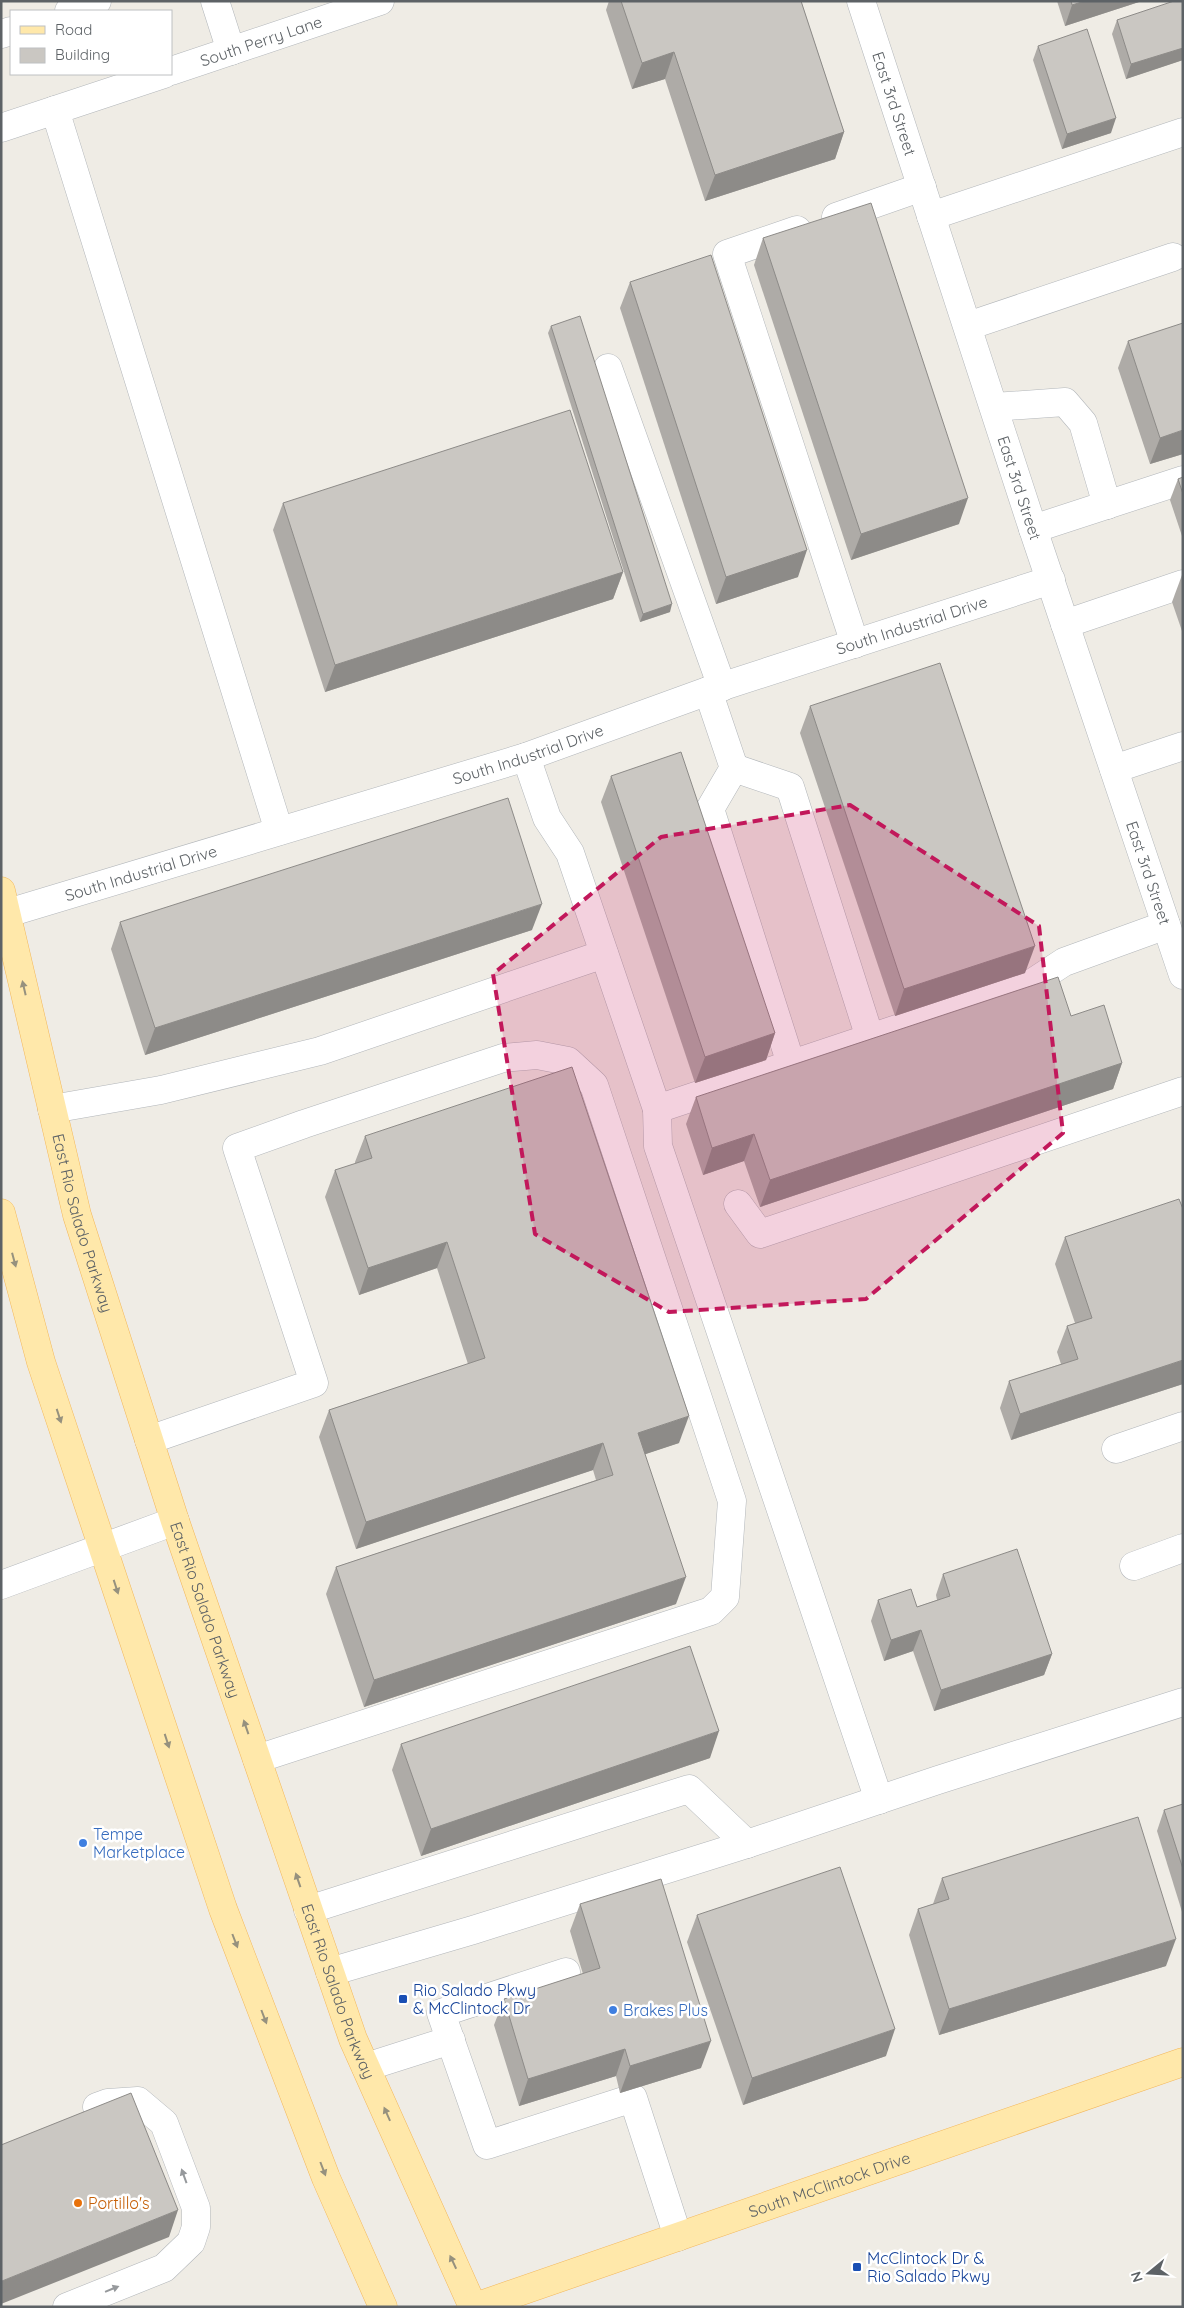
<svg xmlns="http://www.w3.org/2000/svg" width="1184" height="2308" font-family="Quicksand,sans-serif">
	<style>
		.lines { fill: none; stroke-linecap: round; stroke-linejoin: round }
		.minor-casing { stroke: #b2b6ba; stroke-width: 29 }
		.major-casing { stroke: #f3b75b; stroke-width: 29 }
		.minor { stroke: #fff; stroke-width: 28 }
		.major { stroke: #ffe8aa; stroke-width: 28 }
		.wall { fill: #aeaba7 }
		.shaded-wall { fill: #8d8b88 }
		.building { fill: #cac7c2; stroke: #8d8b88 }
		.oneway { fill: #96917e }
		.oneway2 { fill: #96999c }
		.marked { fill: #c2185b; fill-opacity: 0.2; stroke: #c2185b; stroke-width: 4; stroke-dasharray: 10 6; stroke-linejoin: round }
		.shop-dot { fill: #3f7fe0; stroke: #fff; stroke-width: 2 }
		.transit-dot { fill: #1a4fb4; stroke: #fff; stroke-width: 2 }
		.food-dot { fill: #e8710a; stroke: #fff; stroke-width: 2 }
		.labels { text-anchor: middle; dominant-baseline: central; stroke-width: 5; stroke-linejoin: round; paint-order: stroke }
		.street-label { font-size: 16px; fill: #5d6266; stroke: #fff }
		.shop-label { font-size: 16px; fill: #366cbe; stroke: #fff; text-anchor: start }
		.transit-label { font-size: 16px; fill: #164399; stroke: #fff; text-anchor: start }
		.food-label { font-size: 16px; fill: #c56008; stroke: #fff; text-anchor: start }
	</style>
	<rect width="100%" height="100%" fill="#efece5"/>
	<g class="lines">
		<!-- minor casing -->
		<g class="minor-casing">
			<g id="minor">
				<path d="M215,1L231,51"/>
				<path id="s1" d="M861,1L1033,529L1183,975"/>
				<path d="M69,11L97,1"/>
				<path d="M1,34L11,31"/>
				<path id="s2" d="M171,71L380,1"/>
				<path d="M55,110L279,831"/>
				<path d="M1,128L164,74"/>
				<path d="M931,216L1183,132"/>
				<path d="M836,217L922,187"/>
				<path d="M797,230L727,254L855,644"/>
				<path d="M968,326L1173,257"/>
				<path d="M608,368L722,687"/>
				<path d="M994,407L1065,402L1083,423L1107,505"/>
				<path d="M1033,529L1183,480"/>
				<path d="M1065,624L1183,584"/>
				<path d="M708,691L734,768L710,809L791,1064"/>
				<path d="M526,757L547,818L570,853L657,1109L1029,985L1064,962L1166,925"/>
				<path d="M734,768L790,787L870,1038"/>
				<path d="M1114,769L1183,746"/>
				<path id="s3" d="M1,915L526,757L708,691L1051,580"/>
				<path d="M52,1109L161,1090L320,1051L604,954"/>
				<path d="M657,1109L658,1146L879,1800"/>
				<path d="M738,1204L760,1234L1183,1091"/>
				<path d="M149,1440L314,1383L237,1148L304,1124L503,1058L537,1055L568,1061L594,1085L732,1501L725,1597L711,1611L257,1759"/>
				<path d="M1116,1449L1183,1426"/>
				<path d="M1134,1566L1183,1548"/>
				<path d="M1,1585L175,1521"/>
				<path d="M308,1910L689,1789L747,1844L938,1780L1183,1702"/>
				<path d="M330,1972L473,1930L747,1844"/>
				<path d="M566,1972L441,2013L487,2145L633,2098L678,2237"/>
				<path d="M366,2067L451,2040"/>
				<path d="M67,2307L164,2268L191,2242L196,2227V2208L164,2123L138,2101L108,2103L97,2107"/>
			</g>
		</g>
		<!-- major casing -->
		<g class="major-casing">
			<g id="major">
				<path id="s4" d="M1,891L77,1215L175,1521L353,2039L473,2307"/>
				<path d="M1,1213L41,1362L223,1909L326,2178L383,2307"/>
				<path id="s5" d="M475,2307L1183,2062"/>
			</g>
		</g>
		<!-- minor -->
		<use href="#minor" class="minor"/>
		<!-- major -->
		<use href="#major" class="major"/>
	</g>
	<!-- wall -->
	<g class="wall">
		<path d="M609,1H801L844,132L835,159L705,201L665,79L632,89L606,10Z"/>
		<path d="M1057,1H1142L1065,26Z"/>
		<path d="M1183,1V60L1126,79L1112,34L1117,20Z"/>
		<path d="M1038,46L1111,133L1062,149L1033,60Z"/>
		<path d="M763,238L959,524L851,560L754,265Z"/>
		<path d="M630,282L798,577L716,604L620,308Z"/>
		<path d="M551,326L670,612L640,622L548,333Z"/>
		<path d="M1128,341L1183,454L1150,464L1118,368Z"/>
		<path d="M1183,477V539L1170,500L1178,479Z"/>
		<path d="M283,503L623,572L613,599L325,692L273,530Z"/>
		<path d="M1182,575H1183V634L1172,602Z"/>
		<path d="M810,706L1025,973L895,1016L800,733Z"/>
		<path d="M611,776L775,1033L766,1060L695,1083L601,802Z"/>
		<path d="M120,922L532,930L145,1055L111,949Z"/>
		<path d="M1071,1016L1122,1063L1113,1089L760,1207L744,1161L703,1175L686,1124L696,1097Z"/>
		<path d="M365,1136L679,1443L645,1454L676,1604L364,1707L326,1594L336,1567L596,1480L593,1470L356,1549L319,1437L329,1410L468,1364L437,1268L359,1295L325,1197L335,1170L355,1164V1162Z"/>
		<path d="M1065,1237L1183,1384L1011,1440L1000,1408L1009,1381L1061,1364L1057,1352L1067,1326L1075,1323L1055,1264Z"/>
		<path d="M943,1574L1052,1654L1044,1675L934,1711L913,1651L884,1661L871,1621L878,1600L917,1607L937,1600L936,1595Z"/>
		<path d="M401,1744L710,1758L421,1856L392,1770Z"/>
		<path d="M1183,1804V1915L1157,1831L1164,1810Z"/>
		<path d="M942,1878L1166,1966L939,2035L909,1935L918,1909L933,1904Z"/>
		<path d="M580,1904L701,2068L620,2093L616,2076L519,2106L494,2025L504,1999L583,1974L570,1931Z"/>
		<path d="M697,1915L886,2056L743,2105L687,1942Z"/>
	</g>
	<!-- shaded-wall -->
	<g class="shaded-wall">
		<path d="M1085,1H1142L1065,26L1072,5Z"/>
		<path d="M1183,48V60L1126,79L1131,64Z"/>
		<path d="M674,52L665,79L632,89L642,63Z"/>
		<path d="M1116,118L1111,133L1062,149L1067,134Z"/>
		<path d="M844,132L835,159L705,201L715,175Z"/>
		<path d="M1183,430V454L1150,464L1160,438Z"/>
		<path d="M968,498L959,524L851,560L861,534Z"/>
		<path d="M807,550L798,577L716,604L726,577Z"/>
		<path d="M623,572L613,599L325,692L335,665Z"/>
		<path d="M672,604L670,612L640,622L643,614Z"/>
		<path d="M542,904L532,930L145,1055L155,1028Z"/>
		<path d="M1035,946L1025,973L895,1016L904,989Z"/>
		<path d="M775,1033L766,1060L695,1083L705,1057Z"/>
		<path d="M1122,1063L1113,1089L760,1207L770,1180Z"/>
		<path d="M754,1134L744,1161L703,1175L712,1148Z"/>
		<path d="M447,1242L437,1268L359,1295L368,1268Z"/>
		<path d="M1183,1360V1384L1011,1440L1020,1414Z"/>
		<path d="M689,1416L679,1443L628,1460L638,1433Z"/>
		<path d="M603,1443L593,1470L356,1549L366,1522Z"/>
		<path d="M686,1577L676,1604L364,1707L374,1680Z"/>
		<path d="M921,1630L913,1651L884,1661L891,1640Z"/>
		<path d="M1052,1654L1044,1675L934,1711L941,1690Z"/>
		<path d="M719,1731L710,1758L421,1856L431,1829Z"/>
		<path d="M1176,1939L1166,1966L939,2035L949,2009Z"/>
		<path d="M895,2029L886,2056L743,2105L752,2078Z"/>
		<path d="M711,2041L701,2068L620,2093L630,2066Z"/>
		<path d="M625,2049L616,2076L519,2106L528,2079Z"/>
		<path d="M178,2210L169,2237L1,2304V2284L2,2281Z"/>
	</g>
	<!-- building -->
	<g class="building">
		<path d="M621,1H801L844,132L715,175L674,52L642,63Z"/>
		<path d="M1071,1H1085L1072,5Z"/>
		<path d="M1174,1H1183V48L1131,64L1117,20Z"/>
		<path d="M1087,29L1116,118L1067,134L1038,46Z"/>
		<path d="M871,203L968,498L861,534L763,238Z"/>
		<path d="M711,255L807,550L726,577L630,282Z"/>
		<path d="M580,316L672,604L643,614L551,326Z"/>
		<path d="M1183,323V430L1160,438L1128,341Z"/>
		<path d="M570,410L623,572L335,665L283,503Z"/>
		<path d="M1183,477V494L1178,479Z"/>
		<path d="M940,663L1035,946L904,989L810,706Z"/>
		<path d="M681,752L775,1033L705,1057L611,776Z"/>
		<path d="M508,798L542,904L155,1028L120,922Z"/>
		<path d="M1058,977L1071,1016L1104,1005L1122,1063L770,1180L754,1134L712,1148L696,1097Z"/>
		<path d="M572,1067L689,1416L638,1433L686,1577L374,1680L336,1567L613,1475L603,1443L366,1522L329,1410L485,1358L447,1242L368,1268L335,1170L372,1158L365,1136Z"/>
		<path d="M1179,1199L1183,1209V1360L1020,1414L1009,1381L1078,1359L1067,1326L1092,1318L1065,1237Z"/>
		<path d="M1017,1549L1052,1654L941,1690L921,1630L891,1640L878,1600L911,1589L917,1607L950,1596L943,1574Z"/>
		<path d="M690,1646L719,1731L431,1829L401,1744Z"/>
		<path d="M1183,1804V1869L1164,1810Z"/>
		<path d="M1138,1817L1176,1939L949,2009L918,1909L949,1899L942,1878Z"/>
		<path d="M840,1867L895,2029L752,2078L697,1915Z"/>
		<path d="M661,1879L711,2041L630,2066L625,2049L528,2079L504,1999L600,1968L580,1904Z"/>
		<path d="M131,2093L178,2210L2,2281L1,2279V2145Z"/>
	</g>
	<!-- one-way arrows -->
	<defs><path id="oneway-solid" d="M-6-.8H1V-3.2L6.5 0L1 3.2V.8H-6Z" transform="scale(1.25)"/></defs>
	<g class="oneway">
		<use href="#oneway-solid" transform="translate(24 988) rotate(-103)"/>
		<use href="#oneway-solid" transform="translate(14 1260) rotate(75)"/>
		<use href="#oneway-solid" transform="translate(59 1416) rotate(72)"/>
		<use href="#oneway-solid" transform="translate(116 1587) rotate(72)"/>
		<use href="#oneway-solid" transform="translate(246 1727) rotate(-109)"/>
		<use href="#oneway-solid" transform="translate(167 1741) rotate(72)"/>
		<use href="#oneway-solid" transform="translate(298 1880) rotate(-109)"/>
		<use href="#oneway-solid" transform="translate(235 1941) rotate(69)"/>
		<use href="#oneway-solid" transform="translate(264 2017) rotate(69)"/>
		<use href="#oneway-solid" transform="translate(387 2114) rotate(-114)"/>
		<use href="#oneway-solid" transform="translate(323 2169) rotate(69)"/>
		<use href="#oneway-solid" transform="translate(453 2262) rotate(-115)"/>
	</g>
	<g class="oneway2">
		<use href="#oneway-solid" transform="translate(184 2176) rotate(-110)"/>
		<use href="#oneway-solid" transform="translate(112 2289) rotate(-22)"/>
	</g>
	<!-- marked area -->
	<path class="marked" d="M850,805L1039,926L1063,1133L866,1299L669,1312L535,1234L493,974L661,837Z"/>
	<!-- markers -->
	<g class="shop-dot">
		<circle cx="83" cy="1843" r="5"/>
		<circle cx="613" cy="2010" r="5"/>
	</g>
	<g class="transit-dot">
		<rect x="398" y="1994" width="10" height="10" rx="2.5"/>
		<rect x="852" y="2262" width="10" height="10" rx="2.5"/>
	</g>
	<circle class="food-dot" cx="78" cy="2203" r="5"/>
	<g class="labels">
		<!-- street labels -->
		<g class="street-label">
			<text stroke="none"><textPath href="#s2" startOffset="95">South Perry Lane</textPath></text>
			<text stroke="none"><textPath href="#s1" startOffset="108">East 3rd Street</textPath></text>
			<text stroke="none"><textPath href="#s1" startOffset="512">East 3rd Street</textPath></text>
			<text stroke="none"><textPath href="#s3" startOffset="956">South Industrial Drive</textPath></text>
			<text stroke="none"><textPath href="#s3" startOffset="551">South Industrial Drive</textPath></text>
			<text stroke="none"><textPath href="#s3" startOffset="146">South Industrial Drive</textPath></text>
			<text stroke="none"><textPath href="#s1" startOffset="918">East 3rd Street</textPath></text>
			<text stroke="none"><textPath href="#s4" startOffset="342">East Rio Salado Parkway</textPath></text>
			<text stroke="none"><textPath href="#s4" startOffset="748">East Rio Salado Parkway</textPath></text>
			<text stroke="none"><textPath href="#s4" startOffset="1152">East Rio Salado Parkway</textPath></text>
			<text stroke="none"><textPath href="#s5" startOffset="375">South McClintock Drive</textPath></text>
		</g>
		<!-- shop labels -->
		<g class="shop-label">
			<text x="93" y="1834">Tempe<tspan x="93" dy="18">Marketplace</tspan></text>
			<text x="623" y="2010">Brakes Plus</text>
		</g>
		<!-- transit labels -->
		<g class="transit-label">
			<text x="413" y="1990">Rio Salado Pkwy<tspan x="413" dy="18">&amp; McClintock Dr</tspan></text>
			<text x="867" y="2258">McClintock Dr &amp;<tspan x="867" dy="18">Rio Salado Pkwy</tspan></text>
		</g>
		<!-- food labels -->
		<g class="food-label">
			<text x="88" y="2203">Portillo's</text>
		</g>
	</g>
	<!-- border -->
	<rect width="1184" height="2308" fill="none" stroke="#5d6266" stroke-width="5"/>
	<!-- legend -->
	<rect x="10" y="10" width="162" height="65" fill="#ffffff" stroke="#bec0c2"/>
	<rect x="20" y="26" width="25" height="8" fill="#ffe8aa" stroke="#bec0c2"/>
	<text x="55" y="35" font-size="15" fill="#5d6266">Road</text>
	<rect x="20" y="48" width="25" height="15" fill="#cac7c2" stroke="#bec0c2"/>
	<text x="55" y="60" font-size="15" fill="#5d6266">Building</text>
	<!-- north arrow -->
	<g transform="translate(1149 2273) rotate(252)" stroke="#ffffff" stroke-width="4" paint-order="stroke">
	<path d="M0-4L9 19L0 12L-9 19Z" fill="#5d6266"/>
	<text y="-8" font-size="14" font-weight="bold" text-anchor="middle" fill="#5d6266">N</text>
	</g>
</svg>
